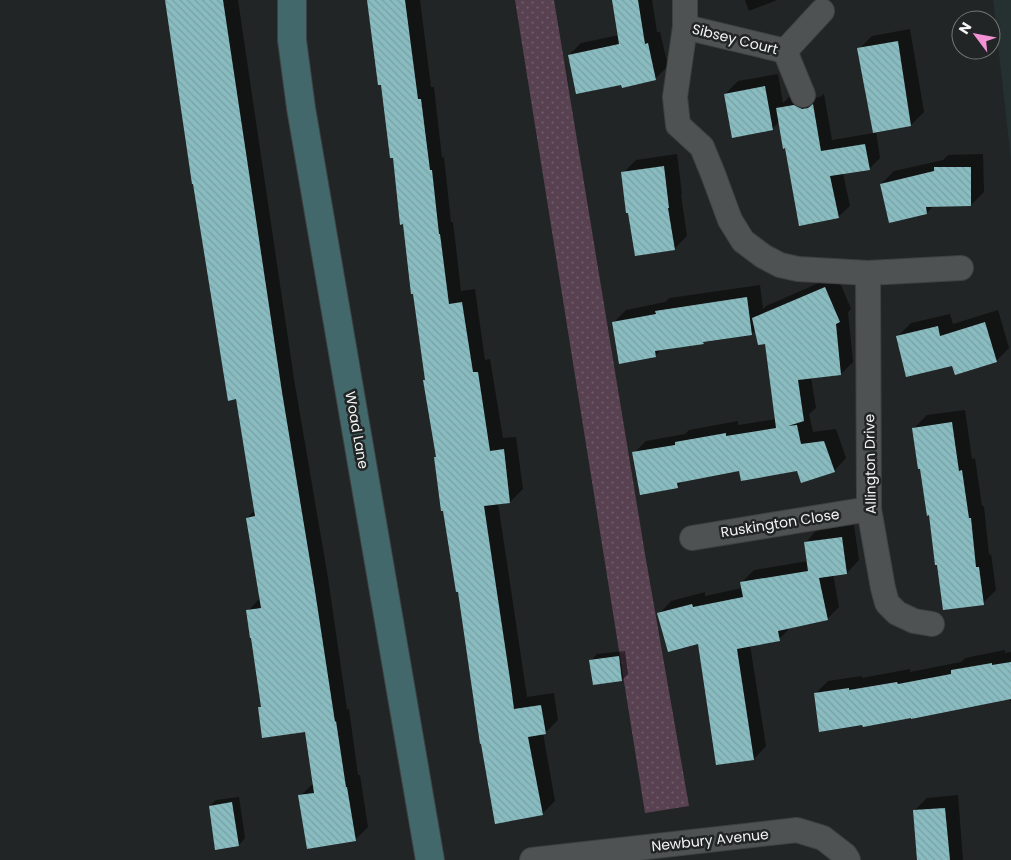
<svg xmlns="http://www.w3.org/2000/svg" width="1011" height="860" font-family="Poppins,sans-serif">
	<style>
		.built { fill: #253031 }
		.grass { fill: url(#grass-dots) }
		.shadow { fill: #0007 }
		.building { fill: url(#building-back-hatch) }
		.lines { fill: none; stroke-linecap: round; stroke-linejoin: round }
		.street-casing { stroke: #3e4141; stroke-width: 26 }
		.secondary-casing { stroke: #3e4141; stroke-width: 30 }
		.street { stroke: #4e5252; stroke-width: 24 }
		.secondary { stroke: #42686b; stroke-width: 28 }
		.labels { text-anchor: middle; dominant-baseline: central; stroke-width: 5; stroke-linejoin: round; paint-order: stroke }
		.street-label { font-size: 14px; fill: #f3f5f5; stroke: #222525 }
	</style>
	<defs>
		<pattern id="grass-dots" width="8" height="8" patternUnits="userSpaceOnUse" patternTransform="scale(1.25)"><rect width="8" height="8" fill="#584150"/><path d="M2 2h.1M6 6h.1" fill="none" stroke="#705d6a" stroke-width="1.8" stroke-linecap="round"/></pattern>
		<pattern id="building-back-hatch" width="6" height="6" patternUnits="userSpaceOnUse" patternTransform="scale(1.25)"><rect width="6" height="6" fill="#89bcc1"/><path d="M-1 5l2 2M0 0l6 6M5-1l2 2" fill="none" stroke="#79a0a3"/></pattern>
	</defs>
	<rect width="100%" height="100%" fill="#222525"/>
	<!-- built -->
	<path class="built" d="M993,0H1011V160Z"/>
	<!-- grass -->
	<path class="grass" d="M515,0H554L645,554L689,806L645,813Z"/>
	<!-- shadow -->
	<g class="shadow">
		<path d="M167,0H238L294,379L328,578L347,709H349L358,775H360L368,827L355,840L300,796L314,783L306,731L259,708L262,705L248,611L261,597L247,518L255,510Z"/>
		<path d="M369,0H420L431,87H434L442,158L444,157L451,222H453L461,291L475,289L485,360L490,359L503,438L516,437L523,489L510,502L498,503L527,697L554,693L558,720L545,733H543L555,801L542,814L459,591L437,456L395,157Z"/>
		<path d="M613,0H652L657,32H660L668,66L655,79L622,84L569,55L581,43L619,35Z"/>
		<path d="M745,0H777L749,11Z"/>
		<path d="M910,29L924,112L911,125L876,131L880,158L869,169L843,173L850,206L838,217L780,121L772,129L725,94L738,81L778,74L783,103L789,97L805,94L814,98L820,97L824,94L832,140L874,133L859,49L872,36Z"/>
		<path d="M677,154L682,194L681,195L687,236L674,249L623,173L636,160Z"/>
		<path d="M983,154L984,192L971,205L933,206L927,213L881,184L894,171L943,160L948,155Z"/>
		<path d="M837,275L851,309L848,312L853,362L841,374L811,377L816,408L809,414L813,432L836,429L846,458L834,471L740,470L684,480L677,487L634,453L646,441L685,434L689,430L738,421V425L776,419L766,342L756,330L751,334L706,340L703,343L662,349L655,356L613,323L626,310L665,302L670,298L760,285L763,309L766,306Z"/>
		<path d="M998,310L1009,348L996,361L953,364L898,336L911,323L950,314L953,324Z"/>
		<path d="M965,410L972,459L975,458L982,506H984L989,555L991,554L996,590L983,603L931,514L914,428L927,415Z"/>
		<path d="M854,525L859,560L847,573L833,574L839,607L827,619L792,626L779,639L750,645L766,746L754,759L699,643L659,614L671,601L705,592V596L742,588V582L754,570L808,561L805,543L817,530Z"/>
		<path d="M1005,650V653L1011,652V703L1009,698L815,694L828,681L862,676V678L910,669V672L961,662L965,658Z"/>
		<path d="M625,651L628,674L622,680L591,661L597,654Z"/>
		<path d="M958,795L963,860H918L914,811L927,798Z"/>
		<path d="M239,797L245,838L239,845L210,806L216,800Z"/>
	</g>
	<!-- building -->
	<g class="building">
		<path d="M165,0H223L282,392L315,591L335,722L336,721L346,787H347L356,841L307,849L298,795L314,793L305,732L262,738L258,707H261L251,638H250L246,610L261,608L246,518L255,516L236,399L228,401L193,184H192Z"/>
		<path d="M367,0H405L418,99H421L430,170H432L439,234H440L449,304L462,302L473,372H478L490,451L504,449L510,503L484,506L511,686L514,709L541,705L546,734L528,737L543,815L495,824L481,744H480L458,592H456L443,511H441L434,457H436L423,380H425L413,294H411L403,224L400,225L393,158H390L381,85H378Z"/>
		<path d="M612,0H638L645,44L648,43L656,80L622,88L621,85L576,94L568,55L619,44Z"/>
		<path d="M898,41L911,126L873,133L857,48Z"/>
		<path d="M765,86L773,130L732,138L724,94Z"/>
		<path d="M813,104L821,151L865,144L870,170L830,176L839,218L799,226L785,148L783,149L776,108L794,105L802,109L808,108Z"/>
		<path d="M664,166L669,208H668L675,250L635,256L628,213H626L621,172Z"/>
		<path d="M934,167H971V206L926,207L927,214L889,223L880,184L934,171Z"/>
		<path d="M825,287L840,322L836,324L841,375L798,380L804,421L788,426L797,425L801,444L824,441L835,472L801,483L797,471L741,481L739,471L677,483L678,488L640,495L632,452L675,445V442L726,433V436L776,428L765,344L758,345L752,318Z"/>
		<path d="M747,297L752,335L703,342L704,344L655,351L656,357L619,364L612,322L656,314L655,311Z"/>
		<path d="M985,322L997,362L955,375L952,366L906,377L896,336L938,326L940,336Z"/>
		<path d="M952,422L959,471L962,470L969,518H971L976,567H979L984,605L943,610L937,565H935L929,515L927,516L920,469H918L912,428Z"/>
		<path d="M842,537L847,574L819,578L828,620L778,631L780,641L737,649L754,760L716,765L698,644L668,652L657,613L692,604L693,607L743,597L740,582L808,571L804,542Z"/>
		<path d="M619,656L622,681L593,685L589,660Z"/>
		<path d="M1011,662V699L911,719V718L863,727L862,725L819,732L814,693L849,688V690L897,682L898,684L951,674V670L992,663V665Z"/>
		<path d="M232,802L239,846L215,850L209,806Z"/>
		<path d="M945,808L950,860H917L913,810Z"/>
	</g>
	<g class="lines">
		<!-- street casing -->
		<g class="street-casing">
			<g id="street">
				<path d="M685,0V27L675,97L678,125L702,147L713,174L730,220L743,241L763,256L780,265L798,269L868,273L961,268"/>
				<path d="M685,27L785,51"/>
				<path d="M803,95L785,51L822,11"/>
				<path d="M868,273L869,509L883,588L887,603L897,613L914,621L932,624"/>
				<path d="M692,538L869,509"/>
				<path d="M532,860L797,830L823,838L845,855L848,860"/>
			</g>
		</g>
		<!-- secondary casing -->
		<g class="secondary-casing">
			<path id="secondary" d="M292,0V40L301,108L430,860"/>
		</g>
		<!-- street -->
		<use href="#street" class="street"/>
		<!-- secondary -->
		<use href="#secondary" class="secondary"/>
	</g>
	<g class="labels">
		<!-- street labels -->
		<g class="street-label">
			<text transform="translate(735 39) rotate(14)">Sibsey Court</text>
			<text transform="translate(357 430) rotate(80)">Woad Lane</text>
			<text transform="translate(870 464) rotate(-91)">Allington Drive</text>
			<text transform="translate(780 523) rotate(-9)">Ruskington Close</text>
			<text transform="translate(710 840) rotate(-6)">Newbury Avenue</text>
		</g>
	</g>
	<!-- north arrow -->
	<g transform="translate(976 35) rotate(302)"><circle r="24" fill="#222525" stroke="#767878"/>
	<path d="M0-4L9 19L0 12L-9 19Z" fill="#f391d5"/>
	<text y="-8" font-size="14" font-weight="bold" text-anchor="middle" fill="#f3f5f5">N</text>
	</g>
</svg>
